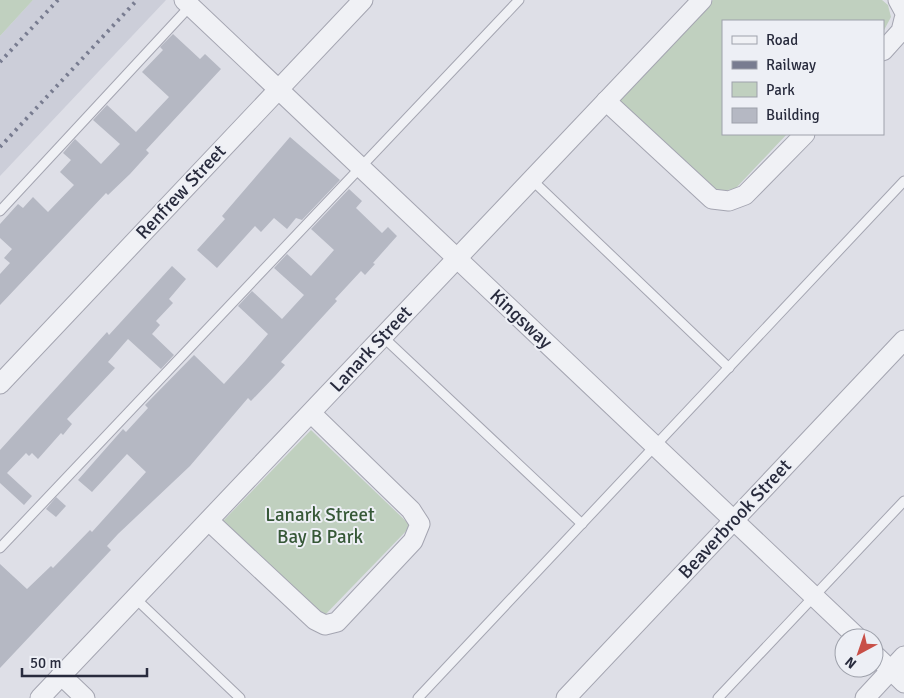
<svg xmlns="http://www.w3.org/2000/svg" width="904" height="698" font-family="Signika,sans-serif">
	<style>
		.built { fill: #ccced9 }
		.green { fill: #c0d0bf }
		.building { fill: #b5b8c3 }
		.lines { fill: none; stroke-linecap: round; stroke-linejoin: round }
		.lane-casing { stroke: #a4a5b1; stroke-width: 11 }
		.street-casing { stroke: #a4a5b1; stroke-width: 21 }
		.lane { stroke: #f0f1f5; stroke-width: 9 }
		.street { stroke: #f0f1f5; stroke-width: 19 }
		.rail { stroke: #787c90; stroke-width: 4; stroke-dasharray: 2.5 5; stroke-linecap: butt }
		.labels { text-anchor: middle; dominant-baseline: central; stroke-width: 4; stroke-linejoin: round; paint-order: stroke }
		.street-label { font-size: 19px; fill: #282b3d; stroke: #edeff5 }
		.park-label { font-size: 19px; fill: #365837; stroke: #edeff5 }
	</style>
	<rect width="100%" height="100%" fill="#dedfe7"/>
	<!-- built -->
	<path class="built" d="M33,0H166L0,176V36Z"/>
	<!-- green -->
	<g class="green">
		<path d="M0,0H33L0,36Z"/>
		<path d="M713,0H882L888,5L891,17L883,32V21H723V134H787L736,188L724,191L716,190L618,103Z"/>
		<path d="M311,430L411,526L323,617L223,521Z"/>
	</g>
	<!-- building -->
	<g class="building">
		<path d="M173,34L200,59L205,54L221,69L146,150L149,153L130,174L108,195L106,193L0,305V274L10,263L4,258L12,249L0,238V224L18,204L23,208L33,197L48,212L74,185L60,172L71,160L63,153L75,139L101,164L120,144L93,120L107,105L136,132L169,97L142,72L163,50L160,47Z"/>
		<path d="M290,137L340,180L302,220L296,218L287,229L274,218L261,232L255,226L217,268L197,250L225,219L222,216Z"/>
		<path d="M349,189L362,201L356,208L382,233L388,227L397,236L373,263L375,264L365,275L361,271L335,299L337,301L281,362L285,365L275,376L251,401L248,398L190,466L118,534L107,546L111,550L0,668V564L27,589L51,566L53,568L90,530L92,532L146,472L127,454L92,492L78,480L123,429L126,432L148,408L145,405L194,355L224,384L245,361L268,334L238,306L252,291L282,319L304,295L274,268L287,254L311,276L334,250L311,229Z"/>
		<path d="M172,266L186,279L169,299L173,303L156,321L160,325L152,334L174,355L161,369L128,339L108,362L115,368L67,419L72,424L63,435L61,433L38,459L32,453L29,456L26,453L7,473L32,496L24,505L0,483V450L107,332L109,335Z"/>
		<path d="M56,497L66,506L56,517L46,509Z"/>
	</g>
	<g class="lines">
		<!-- lane casing -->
		<g class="lane-casing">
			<g id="lane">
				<path d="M531,179L729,368"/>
				<path d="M0,211L192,4"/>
				<path d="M382,336L582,524"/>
				<path d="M0,548L519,0"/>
				<path d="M135,598L240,698"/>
				<path d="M418,698L904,181"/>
				<path d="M718,698L904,501"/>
			</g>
		</g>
		<!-- street casing -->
		<g class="street-casing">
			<g id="street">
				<path d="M184,0L858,638"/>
				<path d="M898,0L904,11"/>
				<path d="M883,51L901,31L904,19"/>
				<path d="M606,101L712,199L729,201L745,195L805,134"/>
				<path d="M0,384L363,0"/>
				<path d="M209,521L315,620L325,625L337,622L413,541L420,524L411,510L311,413"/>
				<path d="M874,654L904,683"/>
				<path d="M61,675L85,698"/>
				<path d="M40,698L702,0"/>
				<path d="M566,698L904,340"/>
				<path d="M865,698L904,656"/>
			</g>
		</g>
		<!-- lane -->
		<use href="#lane" class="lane"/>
		<!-- street -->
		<use href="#street" class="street"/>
		<!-- rail -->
		<g class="rail">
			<path d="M0,62L58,0"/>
			<path d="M0,147L137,0"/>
		</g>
	</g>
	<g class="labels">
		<!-- street labels -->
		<g class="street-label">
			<text transform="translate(181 192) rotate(-47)">Renfrew Street</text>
			<text transform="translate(521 319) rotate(43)">Kingsway</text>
			<text transform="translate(371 349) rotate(-47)">Lanark Street</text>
			<text transform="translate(735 519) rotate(-47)">Beaverbrook Street</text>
		</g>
		<!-- park labels -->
		<g class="park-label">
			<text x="320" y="515">Lanark Street<tspan x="320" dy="22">Bay B Park</tspan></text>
		</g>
	</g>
	<!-- legend -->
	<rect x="722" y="20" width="162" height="115" fill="#edeff5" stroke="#9ea1ab"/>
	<rect x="732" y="36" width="25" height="8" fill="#f0f1f5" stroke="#9ea1ab"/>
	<text x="766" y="45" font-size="15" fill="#282b3d">Road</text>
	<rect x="732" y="61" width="25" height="8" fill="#787c90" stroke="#9ea1ab"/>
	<text x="766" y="70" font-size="15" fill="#282b3d">Railway</text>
	<rect x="732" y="82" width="25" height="15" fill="#c0d0bf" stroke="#9ea1ab"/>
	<text x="766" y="95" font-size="15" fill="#282b3d">Park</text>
	<rect x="732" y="108" width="25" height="15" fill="#b5b8c3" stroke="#9ea1ab"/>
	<text x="766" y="120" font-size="15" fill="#282b3d">Building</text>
	<!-- north arrow -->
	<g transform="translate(859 653) rotate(220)"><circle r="24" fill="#edeff5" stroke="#9ea1ab"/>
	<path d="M0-4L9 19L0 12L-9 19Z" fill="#c84f47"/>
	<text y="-8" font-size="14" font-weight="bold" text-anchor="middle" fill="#282b3d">N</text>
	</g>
	<!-- scale -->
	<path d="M22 668v8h125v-8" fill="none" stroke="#282b3d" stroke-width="2.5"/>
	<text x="30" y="668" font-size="15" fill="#282b3d" stroke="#edeff5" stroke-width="4" paint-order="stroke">50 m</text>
</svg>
